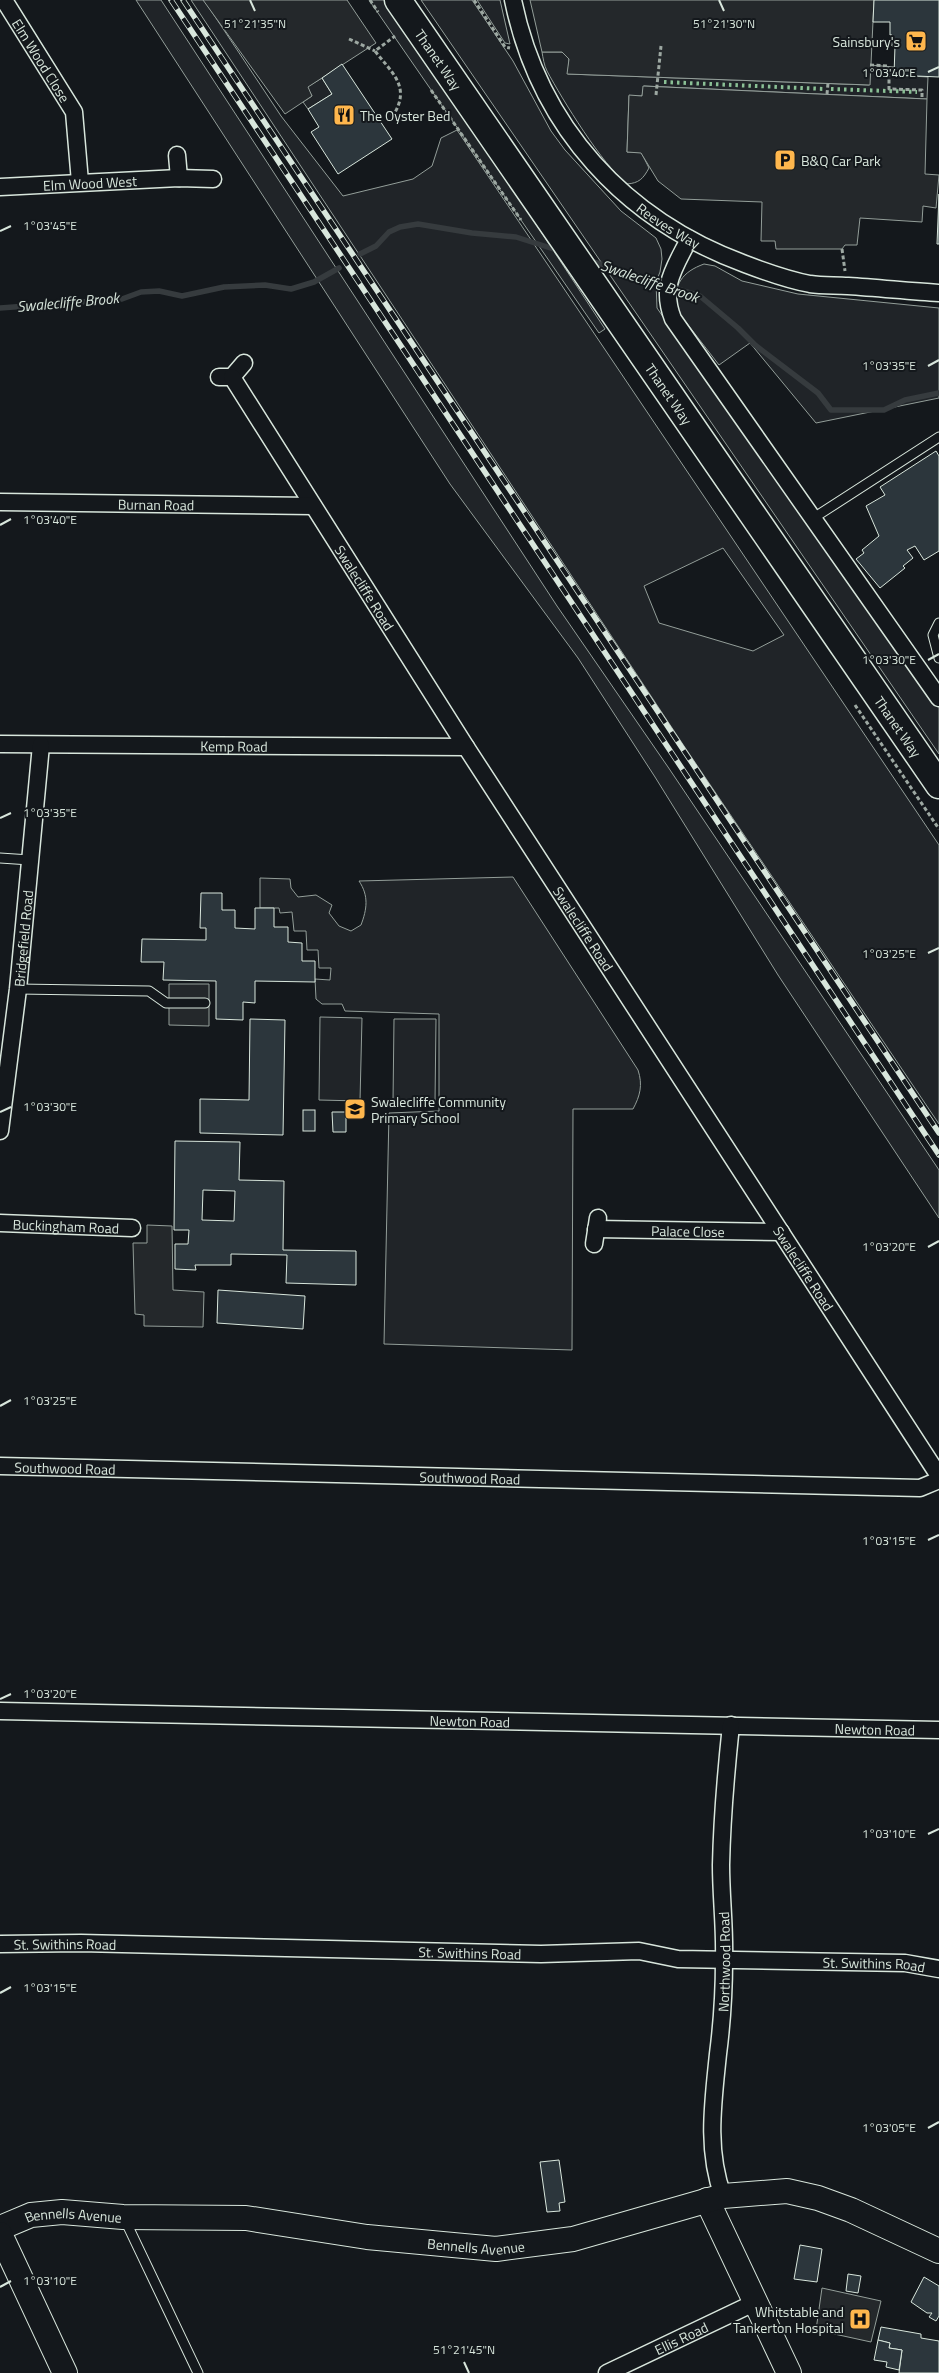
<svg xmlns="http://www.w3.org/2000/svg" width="939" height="2373" font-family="'Titillium Web',sans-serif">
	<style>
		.green { fill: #202428; stroke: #939e99; fill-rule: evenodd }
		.parking { fill: #24282b; stroke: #939e99 }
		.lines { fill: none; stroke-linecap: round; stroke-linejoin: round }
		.stream { stroke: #363b3e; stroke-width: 5.5 }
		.building { fill: #2c363c; stroke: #d8e6dc; fill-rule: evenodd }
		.lane-casing { stroke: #d8e6dc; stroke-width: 11 }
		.street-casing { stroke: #d8e6dc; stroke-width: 19 }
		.secondary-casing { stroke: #d8e6dc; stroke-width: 26 }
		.primary-casing { stroke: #d8e6dc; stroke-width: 29 }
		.path { stroke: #9da8a2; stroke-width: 3; stroke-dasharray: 4 2.5; stroke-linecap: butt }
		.lane { stroke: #14181c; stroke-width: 9 }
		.street { stroke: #14181c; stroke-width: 16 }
		.secondary { stroke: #14181c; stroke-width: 24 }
		.primary { stroke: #14181c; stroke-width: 26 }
		.rail-casing { stroke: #d8e6dc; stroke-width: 5.5 }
		.rail { stroke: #14181c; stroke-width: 4; stroke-dasharray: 11; stroke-linecap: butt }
		.hedge { stroke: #8ac095; stroke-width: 4; stroke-dasharray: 2.5 4; stroke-linecap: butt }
		.ticks { fill: none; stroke: #d8e6dc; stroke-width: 2 }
		.labels { text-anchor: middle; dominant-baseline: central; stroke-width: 4; stroke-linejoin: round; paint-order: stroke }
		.poi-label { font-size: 14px; fill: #d8e6dc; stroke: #14181c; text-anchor: start }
		.street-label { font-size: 14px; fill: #d8e6dc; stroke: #14181c }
		.water-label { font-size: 15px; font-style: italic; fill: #d8e6dc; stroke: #14181c }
		.ticks-label { font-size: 12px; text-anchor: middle; fill: #d8e6dc; stroke: #14181c; stroke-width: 4; stroke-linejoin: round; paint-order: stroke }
	</style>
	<rect width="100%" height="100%" fill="#14181c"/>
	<!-- green -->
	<g class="green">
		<path d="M136,0H161L557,606L668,767L939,1170V1218L778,975L655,777L578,658L450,484Z"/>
		<path d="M191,0H204L281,116L343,196L413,179L432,166L441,138L457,130L939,845V1124L684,746ZM723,548L784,635L753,651L659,623L644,586Z"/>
		<path d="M369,0H385L472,127L605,329L599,333Z"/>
		<path d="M421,0H472L513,61L551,131L565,150L621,211L656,238L661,249L662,259L660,272L656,282L657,308L700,371L705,370L939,707V754Z"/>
		<path d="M477,0H500L510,44L505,43Z"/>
		<path d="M542,52H562L569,59L568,74L869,85L870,65L894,67V75L928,77L927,99L644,86L642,96H629L627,152H641L649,168C643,179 639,183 627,184C603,166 562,99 547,71C544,65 543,58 542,52Z"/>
		<path d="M322,78L332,94L308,109L303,102L312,96L307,87Z"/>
		<path d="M704,264L715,266L742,281L798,294L939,308V398L816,423L750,343L719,365L675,308C674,284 682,272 704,264Z"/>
		<path d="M513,877L638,1070C643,1085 640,1096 633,1109H573L572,1350L384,1344L389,1113L439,1111V1014L345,1011L342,1004H322L316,999L315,979L330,980L331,968H319L318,950H307L306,931H294L292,912L280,913L279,908H260V878L290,879L291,888L298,897L316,895L332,905L329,913L339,926L351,931L361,925C367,909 369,896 359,881Z"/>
		<path d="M320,1017L362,1018L360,1101L319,1100Z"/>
		<path d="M394,1019H436L435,1102H393Z"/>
	</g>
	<!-- parking -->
	<g class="parking">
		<path d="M203,0H347L376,43L308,87L312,96L285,114Z"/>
		<path d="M530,0H874L870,85L567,74L569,59L562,52H542Z"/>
		<path d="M643,86L927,99L925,174L939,175L936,208L923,206L922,222L860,218L857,245H845L842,249H776L775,241H761L762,202L681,199L658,181L641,153L627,152L629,95L642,96Z"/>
		<path d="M169,984H209V1026L169,1025Z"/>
		<path d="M147,1225L172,1226L173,1290L204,1292L203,1327L144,1326V1315L135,1314L133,1243H147Z"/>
		<path d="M822,2288L881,2301L871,2342L816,2330Z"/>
	</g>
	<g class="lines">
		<!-- stream -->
		<g class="stream">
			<path d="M360,254L376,246L389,232L400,227L418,224L472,233L516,237L560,251"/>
			<path d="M588,260L700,296L738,328L755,345L818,393L831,410H884L905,400L939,393"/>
			<path d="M0,308L122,299L141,292L159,291L182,296L224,287L265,285L291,289L314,282L339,268"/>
		</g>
	</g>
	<!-- building -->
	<g class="building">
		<path d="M874,0H939V77L894,75L895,46H892V35H890V22H873Z"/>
		<path d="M342,64L392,139L338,174L311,132L319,127L308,109L332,94L322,78Z"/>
		<path d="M939,194V244H937Z"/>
		<path d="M936,451L939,456V551L924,560L915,546L907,550L913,558L903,566L905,568L880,588L856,559L864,553L862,550L879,536L866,506L885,495L880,487Z"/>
		<path d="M201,893H222V910H235V928L255,929V908H274V927H288V942L302,943V961H315V982L255,981V1003L243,1002V1020L216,1019V981L163,980L164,962H141L142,939L206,940V928H200Z"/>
		<path d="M250,1019L285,1020L283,1135L200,1133V1099L249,1100Z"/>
		<rect x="303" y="1110" width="12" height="21"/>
		<path d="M332,1112H346V1132H333Z"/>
		<path d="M175,1141L240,1142L239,1180L284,1181L283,1250L356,1251V1285L286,1283L287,1255L231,1254V1265H195L196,1270L175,1269V1244H188L189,1230H174ZM203,1190L235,1191L234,1221L202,1220Z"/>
		<path d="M218,1290L305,1296L303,1329L217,1323Z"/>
		<path d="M559,2160L565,2202L559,2203L560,2211L547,2212L540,2162Z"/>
		<path d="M800,2245L822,2249L817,2282L794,2279Z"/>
		<path d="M848,2274L861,2276L858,2293L846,2291Z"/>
		<path d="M924,2277L939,2286V2316L936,2321L929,2317L932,2313H927L911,2302Z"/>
		<path d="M881,2327L921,2334V2338L939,2341V2373H899L902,2350L889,2348L890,2343L878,2340Z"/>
		<path d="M878,2340L890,2343L889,2348L902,2350L899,2370L886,2367L887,2362L874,2360Z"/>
	</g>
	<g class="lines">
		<!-- lane casing -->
		<g class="lane-casing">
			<g id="lane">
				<path d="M812,519L939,437"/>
				<path d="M939,623L933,635L939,658"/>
				<path d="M0,858L30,860"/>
				<path d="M18,989L149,991L166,1003H205"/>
				<path d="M125,2220L198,2373"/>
			</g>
		</g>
		<!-- street casing -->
		<g class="street-casing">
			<g id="street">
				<path id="s1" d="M4,0L74,112L80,182"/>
				<path id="s2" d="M513,0C539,127 625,220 745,264C766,272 788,280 810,284C823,286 836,285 848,286C878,288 909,291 939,293"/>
				<path d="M177,155L179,178"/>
				<path id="s3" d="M0,187L179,178L213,179"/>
				<path d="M689,239C674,269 660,286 673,319L939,698"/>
				<path d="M219,377H232L244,363"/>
				<path id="s4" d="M232,377L466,747L939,1476"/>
				<path id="s5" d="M0,502L313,506"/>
				<path id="s6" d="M0,744L466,747"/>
				<path id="s7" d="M0,1131L18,989L41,745"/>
				<path id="s8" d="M0,1223L132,1228"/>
				<path id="s9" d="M596,1229L781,1232"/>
				<path d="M594,1244L598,1218"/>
				<path id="s10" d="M0,1466L920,1488L939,1480"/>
				<path id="s11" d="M0,1711L939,1730"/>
				<path id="s12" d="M0,1944L81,1943L541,1954L639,1951L678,1959L905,1963L939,1969"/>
				<path id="s13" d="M723,2196C706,2150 713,2103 718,2054C722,2023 724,1991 724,1960C725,1928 721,1897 721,1865C722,1818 726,1772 731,1725"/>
				<path id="s14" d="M607,2373L756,2302"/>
			</g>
		</g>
		<!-- secondary casing -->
		<g class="secondary-casing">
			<g id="secondary">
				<path d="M707,2200L789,2373"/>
				<path id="s15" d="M0,2228L31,2215L62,2212L123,2217L246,2218L367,2237L496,2249L573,2239L723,2196L787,2191L818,2198L851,2210L939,2251"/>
				<path d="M0,2234L65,2373"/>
			</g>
		</g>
		<!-- primary casing -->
		<g class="primary-casing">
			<g id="primary">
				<path id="s16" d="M398,0L939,785"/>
			</g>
		</g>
		<!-- path -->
		<g class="path">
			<path d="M370,0L378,12"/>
			<path d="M474,0L505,47L510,48"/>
			<path d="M349,39L375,51"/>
			<path d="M870,65L889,66V89L922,90V99"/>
			<path d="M431,90L521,220"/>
			<path d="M827,94L828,83"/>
			<path d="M656,95L661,46"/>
			<path d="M379,121L394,114C411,86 391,72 375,51L395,36"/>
			<path d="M842,249L845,271"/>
			<path d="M855,705L939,829"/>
		</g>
		<!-- lane -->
		<use href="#lane" class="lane"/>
		<!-- street -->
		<use href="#street" class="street"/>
		<!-- secondary -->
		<use href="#secondary" class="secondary"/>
		<!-- primary -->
		<use href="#primary" class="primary"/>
		<!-- rail casing -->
		<g class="rail-casing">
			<g id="rail">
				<path d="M171,0L939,1155"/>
				<path d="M183,0L939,1133"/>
			</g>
		</g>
		<!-- rail -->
		<use href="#rail" class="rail"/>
		<!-- hedge -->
		<g class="hedge">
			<path d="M664,82L825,89"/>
			<path d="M831,89L917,92"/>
		</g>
	</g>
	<!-- ticks -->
	<path class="ticks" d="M250,0L255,11M719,0L724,11M928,72L939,67M0,231L11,226M928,366L939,360M0,525L11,519M928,660L939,654M0,818L11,813M928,953L939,948M0,1112L11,1107M928,1247L939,1241M0,1406L11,1400M928,1540L939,1535M0,1699L11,1694M928,1834L939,1829M0,1993L11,1987M928,2128L939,2122M0,2287L11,2281M464,2362L469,2373"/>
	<!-- icons -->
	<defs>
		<g id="supermarket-square" transform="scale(1.125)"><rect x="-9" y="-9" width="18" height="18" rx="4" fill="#ffb74d" stroke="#14181c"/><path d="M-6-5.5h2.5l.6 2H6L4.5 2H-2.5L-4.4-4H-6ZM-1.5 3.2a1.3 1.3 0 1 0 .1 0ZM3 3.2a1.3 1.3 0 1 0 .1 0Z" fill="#111"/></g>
		<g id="restaurant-square" transform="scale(1.125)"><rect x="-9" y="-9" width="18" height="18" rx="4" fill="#ffb74d" stroke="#14181c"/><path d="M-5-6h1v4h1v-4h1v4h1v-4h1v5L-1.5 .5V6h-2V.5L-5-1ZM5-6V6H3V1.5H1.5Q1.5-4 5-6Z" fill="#111"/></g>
		<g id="parking-square" transform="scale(1.125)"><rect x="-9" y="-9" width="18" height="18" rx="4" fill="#ffb74d" stroke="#14181c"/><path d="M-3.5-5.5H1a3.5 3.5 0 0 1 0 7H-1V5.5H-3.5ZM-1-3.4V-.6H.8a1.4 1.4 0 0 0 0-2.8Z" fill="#111"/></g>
		<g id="school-square" transform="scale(1.125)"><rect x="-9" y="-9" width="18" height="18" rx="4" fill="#ffb74d" stroke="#14181c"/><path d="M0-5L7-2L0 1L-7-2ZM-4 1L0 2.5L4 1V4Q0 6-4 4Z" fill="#111"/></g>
		<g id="hospital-square" transform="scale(1.125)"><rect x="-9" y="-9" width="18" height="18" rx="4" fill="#ffb74d" stroke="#14181c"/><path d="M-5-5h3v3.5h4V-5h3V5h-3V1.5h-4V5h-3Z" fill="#111"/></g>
	</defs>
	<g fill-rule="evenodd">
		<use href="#supermarket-square" x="916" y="41"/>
		<use href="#restaurant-square" x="344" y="115"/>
		<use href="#parking-square" x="785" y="160"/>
		<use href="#school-square" x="355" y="1109"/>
		<use href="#hospital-square" x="860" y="2319"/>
	</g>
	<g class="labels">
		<!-- poi labels -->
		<g class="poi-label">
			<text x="900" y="41" text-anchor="end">Sainsbury's</text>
			<text x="360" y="115">The Oyster Bed</text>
			<text x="801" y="160">B&amp;Q Car Park</text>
			<text x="371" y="1101">Swalecliffe Community<tspan x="371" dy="16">Primary School</tspan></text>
			<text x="844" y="2311" text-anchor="end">Whitstable and<tspan x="844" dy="16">Tankerton Hospital</tspan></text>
		</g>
		<!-- street labels -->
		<g class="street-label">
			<text stroke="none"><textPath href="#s16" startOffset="72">Thanet Way</textPath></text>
			<text stroke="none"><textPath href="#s1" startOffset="71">Elm Wood Close</textPath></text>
			<text stroke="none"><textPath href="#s3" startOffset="90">Elm Wood West</textPath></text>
			<text stroke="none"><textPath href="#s2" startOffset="282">Reeves Way</textPath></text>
			<text stroke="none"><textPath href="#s16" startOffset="478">Thanet Way</textPath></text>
			<text stroke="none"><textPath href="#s5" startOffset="156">Burnan Road</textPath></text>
			<text stroke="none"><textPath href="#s4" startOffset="249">Swalecliffe Road</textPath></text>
			<text stroke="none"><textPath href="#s16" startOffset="882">Thanet Way</textPath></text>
			<text stroke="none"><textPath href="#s6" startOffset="234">Kemp Road</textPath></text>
			<text stroke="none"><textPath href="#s4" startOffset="654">Swalecliffe Road</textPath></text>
			<text stroke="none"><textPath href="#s7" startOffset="194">Bridgefield Road</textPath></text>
			<text stroke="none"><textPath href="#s8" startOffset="66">Buckingham Road</textPath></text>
			<text stroke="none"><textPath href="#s9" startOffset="92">Palace Close</textPath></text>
			<text stroke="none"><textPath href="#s4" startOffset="1059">Swalecliffe Road</textPath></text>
			<text stroke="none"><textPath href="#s10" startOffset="65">Southwood Road</textPath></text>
			<text stroke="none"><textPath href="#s10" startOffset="470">Southwood Road</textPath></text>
			<text stroke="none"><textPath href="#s11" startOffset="470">Newton Road</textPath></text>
			<text stroke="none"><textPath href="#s11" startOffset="875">Newton Road</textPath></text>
			<text stroke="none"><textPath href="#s12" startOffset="65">St. Swithins Road</textPath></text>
			<text stroke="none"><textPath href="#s12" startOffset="470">St. Swithins Road</textPath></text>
			<text stroke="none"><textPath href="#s13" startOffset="236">Northwood Road</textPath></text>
			<text stroke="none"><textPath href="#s12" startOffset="875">St. Swithins Road</textPath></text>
			<text stroke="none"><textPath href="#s15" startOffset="76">Bennells Avenue</textPath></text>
			<text stroke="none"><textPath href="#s15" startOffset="481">Bennells Avenue</textPath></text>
			<text stroke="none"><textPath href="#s14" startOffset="82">Ellis Road</textPath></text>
		</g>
		<!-- water labels -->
		<g class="water-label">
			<text transform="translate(650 281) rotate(19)">Swalecliffe Brook</text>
			<text transform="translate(68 302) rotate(-5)">Swalecliffe Brook</text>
		</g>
	</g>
	<g class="ticks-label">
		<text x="255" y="28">51°21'35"N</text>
		<text x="724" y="28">51°21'30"N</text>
		<text x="889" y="77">1°03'40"E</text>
		<text x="50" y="230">1°03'45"E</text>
		<text x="889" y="370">1°03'35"E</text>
		<text x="50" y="524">1°03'40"E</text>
		<text x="889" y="664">1°03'30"E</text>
		<text x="50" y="817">1°03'35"E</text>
		<text x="889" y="958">1°03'25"E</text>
		<text x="50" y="1111">1°03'30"E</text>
		<text x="889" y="1251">1°03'20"E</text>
		<text x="50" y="1405">1°03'25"E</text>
		<text x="889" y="1545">1°03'15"E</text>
		<text x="50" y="1698">1°03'20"E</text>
		<text x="889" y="1838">1°03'10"E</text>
		<text x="50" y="1992">1°03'15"E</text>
		<text x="889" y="2132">1°03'05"E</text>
		<text x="50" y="2285">1°03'10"E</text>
		<text x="464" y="2354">51°21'45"N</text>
	</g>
</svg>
